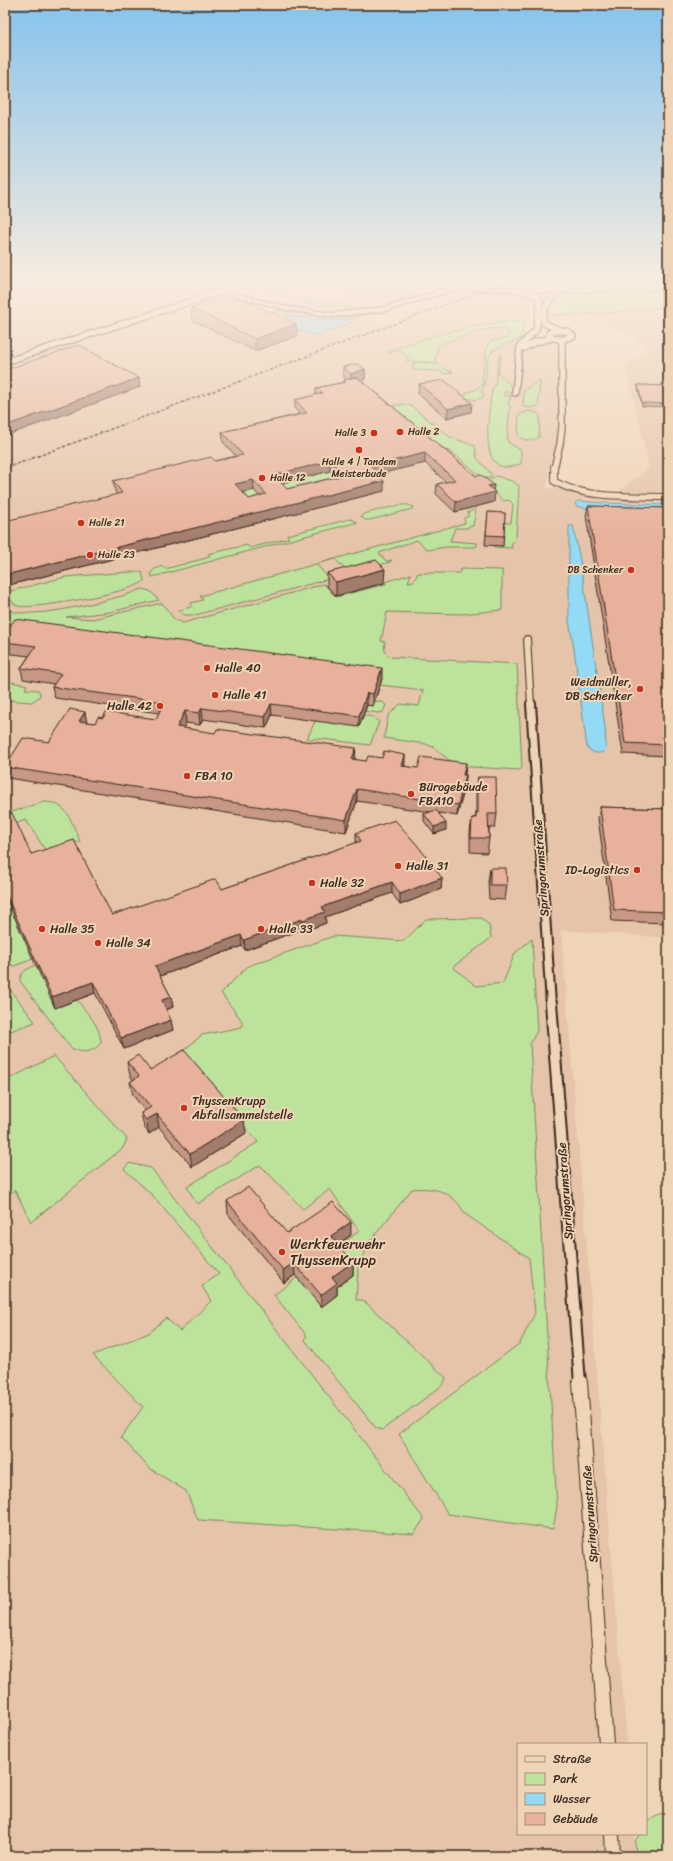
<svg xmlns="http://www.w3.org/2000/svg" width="673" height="1861" font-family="Sriracha,sans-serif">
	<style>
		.built { fill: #e6c4a9 }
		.green { fill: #bde29c; stroke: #7c865d }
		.water { fill: #93daf5; stroke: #70949f }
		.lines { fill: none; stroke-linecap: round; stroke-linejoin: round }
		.minor-tunnel { stroke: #ccb298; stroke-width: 5.5; stroke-dasharray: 5.5 2.5; stroke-linecap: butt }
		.minor-far4-casing { stroke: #3b2a1e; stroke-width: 8 }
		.minor-far3-casing { stroke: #3b2a1e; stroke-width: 8 }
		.minor-far2-casing { stroke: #3b2a1e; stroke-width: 12 }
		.minor-far1-casing { stroke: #3b2a1e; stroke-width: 14 }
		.minor-casing { stroke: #3b2a1e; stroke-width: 16 }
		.tertiary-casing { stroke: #3b2a1e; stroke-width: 3 }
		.secondary-casing { stroke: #3b2a1e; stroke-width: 3 }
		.trunk-casing { stroke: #3b2a1e; stroke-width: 3 }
		.minor-far4 { stroke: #f0d4b7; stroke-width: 5.5 }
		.minor-far3 { stroke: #f0d4b7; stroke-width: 6 }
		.minor-far2 { stroke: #f0d4b7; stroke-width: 8 }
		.minor-far1 { stroke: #f0d4b7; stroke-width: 10 }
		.minor { stroke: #f0d4b7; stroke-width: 14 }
		.tertiary { fill: #f0d4b7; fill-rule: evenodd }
		.secondary { fill: #f0d4b7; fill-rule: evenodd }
		.trunk { fill: #f0d4b7; fill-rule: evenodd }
		.rail-far1 { stroke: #3b2a1e; stroke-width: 1.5; stroke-dasharray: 3.5 2; stroke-linecap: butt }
		.rail { stroke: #3b2a1e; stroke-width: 2; stroke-dasharray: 4.5 2; stroke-linecap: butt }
		.wall { fill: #c79885; stroke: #3b2a1e; fill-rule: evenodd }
		.shaded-wall { fill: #a27c6c; stroke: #3b2a1e }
		.building { fill: #e7b19b; stroke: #3b2a1e; fill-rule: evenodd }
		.poi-dot { fill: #c8321e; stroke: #f0d4b7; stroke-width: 1.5 }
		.labels { text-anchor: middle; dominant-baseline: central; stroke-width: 4; stroke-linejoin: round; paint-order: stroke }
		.far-poi-label { font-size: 10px; fill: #3b2a1e; stroke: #f0d4b7; text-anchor: start }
		.poi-label { font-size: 12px; fill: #3b2a1e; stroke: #f0d4b7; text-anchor: start }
		.street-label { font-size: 12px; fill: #3b2a1e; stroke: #f0d4b7 }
		.near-poi-label { font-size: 14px; fill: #3b2a1e; stroke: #f0d4b7; text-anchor: start }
	</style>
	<rect width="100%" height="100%" fill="#f0d4b7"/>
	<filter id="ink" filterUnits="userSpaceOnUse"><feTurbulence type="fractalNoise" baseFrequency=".025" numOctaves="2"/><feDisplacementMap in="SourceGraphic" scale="8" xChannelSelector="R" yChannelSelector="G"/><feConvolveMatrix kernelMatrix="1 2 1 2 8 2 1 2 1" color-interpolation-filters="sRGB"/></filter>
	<g filter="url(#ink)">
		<!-- built -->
		<path class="built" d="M5,281H176L259,309L322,318L368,317L384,323L471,289L532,295L530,325L529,327H524L522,333L525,336L559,342L557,445L551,458L547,488L619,493V491L649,467L625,364L647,355V347L634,336L610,326L585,321L554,319L547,315L606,313L668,307V938L561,930L627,1744H518V1834H634L636,1856H5Z"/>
		<!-- green -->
		<g class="green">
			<path d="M248,281H280L284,286L283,290L273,291Z"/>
			<path d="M290,281H381L421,285C412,300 401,299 384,296L383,293Z"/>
			<path d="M602,281H612L616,285L668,281V284L618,287Z"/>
			<path d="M668,288V307L606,313L550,315L549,308L559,297L565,293Z"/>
			<path d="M304,301L349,305L353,308L303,304Z"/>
			<path d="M276,310L322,317L357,316V318C329,321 301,319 273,312Z"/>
			<path d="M525,320L522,332L525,336L491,351L493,352L488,357L485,383L482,382L487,345L491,341L508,338L510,333C497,320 453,340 438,346L435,363L407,361L408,357L399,350L389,353L388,351C432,335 478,323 525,320Z"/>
			<path d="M501,354L498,372C503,380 512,383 513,392H504V396H511L508,404L510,406L507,439L509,443L521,450V464C515,465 510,468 503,467C479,461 490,408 492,389L495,386L499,357Z"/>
			<path d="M414,362L439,364L444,369L453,372L445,374L440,371L412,370Z"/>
			<path d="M540,380L538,406L532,408L523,407L524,390Z"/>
			<path d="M482,384H485L481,392L484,394L482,398L474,400L464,397L466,393L477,389Z"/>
			<path d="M405,404L411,406L450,437L475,446L477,458L492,475L488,478H483L449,450L439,453L391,406Z"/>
			<path d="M529,411L537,413L540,416L539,437C532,442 524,441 518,436L519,415Z"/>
			<path d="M330,471L345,485L249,509L236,494Z"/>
			<path d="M496,476L514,482L519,486L516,537L511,545L512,548L494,547V545L503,546L504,523H511L513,504L509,500L504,501L490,489L487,481Z"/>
			<path d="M400,505H408L414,507L412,509L370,520H365L361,516L363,514Z"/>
			<path d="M476,509L473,526H469L468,528H455L450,541L477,543V546L474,547H446L428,550L417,540L379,553L386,561L392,560L390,562L357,571L346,570L335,559L316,564L329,579L195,615H184L178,611L193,606L191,603L203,600L200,596L465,523L464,518L469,516L467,513Z"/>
			<path d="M350,519L358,522L152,577L151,573L155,569L163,566L165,569L210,557L208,554L247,545L250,548L289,538L287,535Z"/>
			<path d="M461,569L502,570V610L461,614L387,612L381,641L385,642C384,650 384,653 391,657L517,664L522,768L520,770L456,766L433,747L426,744L384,738L388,716L400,704L419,706L423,690L380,685L381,680L5,648V608C25,623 101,601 126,595C132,593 137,590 143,589L150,591L159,600L110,612L66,617L93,619L162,603L174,619L183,623L324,584L336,597L386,584L385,582L411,574L408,582L414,581L418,573H459Z"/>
			<path d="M129,572H142L144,581C137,591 33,610 18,606C12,604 9,597 7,592L65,577Z"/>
			<path d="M5,681L27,685L25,689L38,690L40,693V696L32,702L5,700Z"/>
			<path d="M374,701L382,702L386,705L383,712L378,713L365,711L367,705L373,706Z"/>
			<path d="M363,715L373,717L379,722L370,745L323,739H307L315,721Z"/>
			<path d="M44,802C68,802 71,822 80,841L46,851L26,820L5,827V814Z"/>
			<path d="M6,898L33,959L14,966L5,961Z"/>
			<path d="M481,918L489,925L491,938L453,967L476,986L503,983L515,953L532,939L537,1031L530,1044L557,1507L553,1529L448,1514L399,1434L520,1343L535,1313L529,1258L465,1214C453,1191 436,1187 412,1189L370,1241L358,1268L356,1300H363L446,1378L443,1385L382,1430L376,1428L304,1339L307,1336L274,1295L359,1231L330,1189L303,1209L260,1165L197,1204L187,1187L258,1142L179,1054L202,1035L242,1027V1021L221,993L248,966L334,936L404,941L426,919Z"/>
			<path d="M36,965L55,1007L77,1000C86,1012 101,1026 101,1043C92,1053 83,1054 71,1048L20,981C20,971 28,969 36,965Z"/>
			<path d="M5,983L35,1022L5,1033Z"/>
			<path d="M54,1056L127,1139L123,1148L31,1222L15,1190L5,1196V1074L9,1079Z"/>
			<path d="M129,1163L151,1168L424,1519L414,1534L198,1520L186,1491L149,1468L121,1437L143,1407L93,1355L149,1333L166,1318L180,1331L211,1301L202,1286L219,1274L153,1196L124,1169Z"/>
			<path d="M668,1559V1643L662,1571L664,1561Z"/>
			<path d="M668,1811V1856H636L635,1841L640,1834H646C646,1817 655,1818 668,1811Z"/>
		</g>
		<!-- water -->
		<g class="water">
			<path d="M290,316L315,319L347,320L351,323L319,335H312L285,325L281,321Z"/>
			<path d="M578,501L603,503L668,505V510L585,508L576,506L575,503Z"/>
			<path d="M569,526H573L581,565L605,727L606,749C600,756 593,753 587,748L574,649L569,621Z"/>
		</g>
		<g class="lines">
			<!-- minor-tunnel -->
			<path class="minor-tunnel" d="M519,393V397"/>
			<!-- minor-far4 casing -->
			<g class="minor-far4-casing">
				<g id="minor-far4">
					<path d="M409,281L458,287"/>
					<path d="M557,330L567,331L573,336L561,340L549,336V333Z"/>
					<path d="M559,330L544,323C541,308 549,300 560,291"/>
					<path d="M524,348L535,342L552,338"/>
					<path d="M5,362L226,290"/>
					<path d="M515,393L520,346L536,330L540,302L536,295L519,290"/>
					<path d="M554,468L560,444L562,427V340"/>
				</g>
			</g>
			<!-- minor-far3 casing -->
			<g class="minor-far3-casing">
				<g id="minor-far3">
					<path d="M554,467V481C583,499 634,496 668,497"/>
					<path d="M527,639L531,705"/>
				</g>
			</g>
			<!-- minor-far2 casing -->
			<g class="minor-far2-casing">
				<path id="minor-far2" d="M531,704L551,1004"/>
			</g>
			<!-- minor-far1 casing -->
			<g class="minor-far1-casing">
				<path id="minor-far1" d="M551,1003L580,1383"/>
			</g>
			<!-- minor casing -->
			<g class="minor-casing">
				<g id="minor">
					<path d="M580,1382L606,1744"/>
					<path d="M612,1834L613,1856"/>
				</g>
			</g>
			<!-- tertiary casing -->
			<g class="tertiary-casing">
				<path id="tertiary" d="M192,281H200L227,291L289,307L333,313L385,307L458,285L552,289L555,291L552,293L458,289L386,311L333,317L287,310L223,293Z"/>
			</g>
			<!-- secondary casing -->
			<g class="secondary-casing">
				<path id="secondary" d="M668,285V289L552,293L549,291L552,289Z"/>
			</g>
			<!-- trunk casing -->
			<g class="trunk-casing">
				<path id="trunk" d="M574,281H588L586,283C594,287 604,284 610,289C603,295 585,290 579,285L563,293H560L556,291Z"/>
			</g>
			<!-- minor-far4 -->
			<use href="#minor-far4" class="minor-far4"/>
			<!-- minor-far3 -->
			<use href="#minor-far3" class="minor-far3"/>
			<!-- minor-far2 -->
			<use href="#minor-far2" class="minor-far2"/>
			<!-- minor-far1 -->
			<use href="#minor-far1" class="minor-far1"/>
			<!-- minor -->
			<use href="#minor" class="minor"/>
			<!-- tertiary -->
			<use href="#tertiary" class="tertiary"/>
			<!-- secondary -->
			<use href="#secondary" class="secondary"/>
			<!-- trunk -->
			<use href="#trunk" class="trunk"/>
			<!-- rail-far1 -->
			<path class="rail-far1" d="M6,468L510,281"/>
			<!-- rail -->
			<path class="rail" d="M5,469L9,467"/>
		</g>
		<!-- wall -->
		<g class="wall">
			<path d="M232,301L297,336L255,351L192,320L191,308Z"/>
			<path d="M343,367L365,369V379L361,380L493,490L494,502L455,512L436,494L437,484L446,482L425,463L378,474L384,491L5,586L117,495L115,491L113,481L215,461L236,456L223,442L222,432L300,414L295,409V400L316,395V388L344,382V380L346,379L343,376ZM330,471L336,477L287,489L281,483ZM254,490L259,496L249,499L243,492Z"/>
			<path d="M419,384L471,412L447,418L418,394Z"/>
			<path d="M638,385L668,386V407L642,406L638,388Z"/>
			<path d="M588,506L668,508V756L623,754L586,516Z"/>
			<path d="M488,512L505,513L503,546L485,545Z"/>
			<path d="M327,573L384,583L336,596L327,586Z"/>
			<path d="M5,633L382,679L373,706L367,705L359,727L272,715L266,728L203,719L200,725L186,723L183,728L355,760L466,775L465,787L457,816L439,813L446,830L434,834L424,821V814L430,812L357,801L346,832L8,778L5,767L49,742L87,722L95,723L103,718L156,719L159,713L55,698L52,687L54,684L23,679L21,668L29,656L5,653Z"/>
			<path d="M478,777L497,814L495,828H489V838L487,853L470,852V832L472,818H475L476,813V791Z"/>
			<path d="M600,807L668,809V923L612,921L598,818Z"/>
			<path d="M5,815L31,854L112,915L222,889L356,843V833L442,878L441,889L400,905L392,893L325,917L326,923L304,931L303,929L245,950L242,946L160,976L171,997L173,1007L166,1010L173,1030L124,1049L95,993L55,1008L5,896Z"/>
			<path d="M490,868L507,885L505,900L489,899L488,882Z"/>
			<path d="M127,1062L150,1070L246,1133L192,1167L159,1127L149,1134L144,1127L141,1113L145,1111L133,1095L130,1082L133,1080L130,1075Z"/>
			<path d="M227,1201L287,1233L351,1235L338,1245L353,1262V1275L337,1287V1295L321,1307L295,1275L284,1283L228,1214Z"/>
		</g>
		<!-- shaded-wall -->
		<g class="shaded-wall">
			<path d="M296,324L297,336L255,351V339Z"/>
			<path d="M365,369V379L351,383V374Z"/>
			<path d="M139,378L140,387L5,436V426Z"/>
			<path d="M472,403L471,412L447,418L448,409Z"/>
			<path d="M425,453V463L371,476V466Z"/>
			<path d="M330,461V471L274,485V475Z"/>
			<path d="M253,480L254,490L236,494L235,484Z"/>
			<path d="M384,481V491L5,586V575Z"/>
			<path d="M494,485L493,492H495L494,502L455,512L456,502L488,486Z"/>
			<path d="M385,569L384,583L336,596V582Z"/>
			<path d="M382,668V679L373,706V694Z"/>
			<path d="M367,693V705L359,727V716Z"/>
			<path d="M271,704L272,715L266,728L265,717Z"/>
			<path d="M202,708L203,719L200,725L199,713Z"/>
			<path d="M185,711L186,723L178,739L177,727Z"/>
			<path d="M85,712L87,723L79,721Z"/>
			<path d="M356,748L355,760L352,759Z"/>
			<path d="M405,755V766H402Z"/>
			<path d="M466,763L465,775H463Z"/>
			<path d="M466,775L465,787L457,816L458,805Z"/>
			<path d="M357,789V801L346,832V820Z"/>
			<path d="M446,823V830L434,834V827Z"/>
			<path d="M442,878L441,889L400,905V894Z"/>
			<path d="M392,882V893L325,917L326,923L304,931L303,920L322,907Z"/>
			<path d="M302,919L303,929L245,950L244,940Z"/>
			<path d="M241,935L242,946L157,977L155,966Z"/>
			<path d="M93,982L95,993L55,1008L52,997Z"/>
			<path d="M171,997L173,1007L163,1011L162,1000Z"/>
			<path d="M171,1020L173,1030L124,1049L121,1038Z"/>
			<path d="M157,1114L159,1127L149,1134L146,1120Z"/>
			<path d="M244,1120L246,1133L192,1167L190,1154Z"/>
			<path d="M351,1222V1235L331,1249V1236Z"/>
			<path d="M353,1262V1275L337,1287V1295L321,1307V1295L332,1277Z"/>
			<path d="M294,1263L295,1275L284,1283L283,1270Z"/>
		</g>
		<!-- building -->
		<g class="building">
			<path d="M225,297L232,301L240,298L296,324L255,339L191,308Z"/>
			<path d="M79,345L139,378L5,426V370Z"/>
			<path d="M358,364L365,369L351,374L343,367Z"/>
			<path d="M357,377L476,476L481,475L494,485L488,486L495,492L456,502L437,484L455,480L425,453L371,466L384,481L5,575V521L122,493L113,481L211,457L215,461L243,455L222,432L307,413L295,400L323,393L316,388L346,382L344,380ZM330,461L345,475L287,489L274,475ZM253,480L266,494L249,499L235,484Z"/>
			<path d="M444,380L472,403L448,409L419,384Z"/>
			<path d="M638,385L668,386V404L642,403Z"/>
			<path d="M588,506L668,508V745L625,743Z"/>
			<path d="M488,512L505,513L504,536L486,535Z"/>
			<path d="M376,560L385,569L336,582L327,573Z"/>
			<path d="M15,619L382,668L373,694L367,693L359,716L271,704L265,717L202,708L199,713L185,711L177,727L215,733L217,729L356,748L352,759L366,761L368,756L382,758L384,751L405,755L402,766L418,768L421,757L466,763L463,775H466L458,805L357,789L346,820L5,767L23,738L49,742L70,709L85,712L79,721L95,723L98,717L103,718L106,712L156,719L164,702L52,687L61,674L21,668L36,646L5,642V633Z"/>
			<path d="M478,777H496L497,814H488L489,838H471L472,818H476V813H478Z"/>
			<path d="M600,807L668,809V912L614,910Z"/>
			<path d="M436,810L446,823L434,827L424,814Z"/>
			<path d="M12,813L31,854L74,840L112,915L216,879L222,889L361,841L356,833L395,820L418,846L442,878L400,894L392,882L322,907L325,912L303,920L302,919L244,940L241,935L155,966L171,997L162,1000L171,1020L121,1038L93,982L52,997L5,892V815Z"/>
			<path d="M490,868H506L507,885H490Z"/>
			<path d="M184,1050L244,1120L190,1154L157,1114L146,1120L141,1113L151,1107L130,1082L139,1076L127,1062L138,1055L150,1070Z"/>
			<path d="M248,1187L287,1233L333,1202L351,1222L331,1236L353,1262L332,1277L337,1283L321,1295L294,1263L283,1270L227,1201Z"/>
		</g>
	</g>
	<!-- sky -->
	<linearGradient id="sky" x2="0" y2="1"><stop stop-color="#86c3ed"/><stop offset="0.52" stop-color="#f8ecdf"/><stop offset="1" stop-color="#f8ecdf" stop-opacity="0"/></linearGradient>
	<rect width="673" height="542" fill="url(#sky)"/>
	<!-- markers -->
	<g class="poi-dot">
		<circle cx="400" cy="432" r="4"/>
		<circle cx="374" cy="433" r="4"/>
		<circle cx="359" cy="450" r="4"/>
		<circle cx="262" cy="478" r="4"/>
		<circle cx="81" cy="523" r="4"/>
		<circle cx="90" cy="555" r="4"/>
		<circle cx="631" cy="570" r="4"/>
		<circle cx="207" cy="668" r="4"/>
		<circle cx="640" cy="689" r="4"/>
		<circle cx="215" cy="695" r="4"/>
		<circle cx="160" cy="706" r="4"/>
		<circle cx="187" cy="776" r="4"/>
		<circle cx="411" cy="794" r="4"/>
		<circle cx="398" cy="866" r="4"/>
		<circle cx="637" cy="870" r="4"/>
		<circle cx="312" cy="883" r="4"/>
		<circle cx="42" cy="929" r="4"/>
		<circle cx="261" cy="929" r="4"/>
		<circle cx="98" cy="943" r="4"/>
		<circle cx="184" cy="1108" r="4"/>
		<circle cx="282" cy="1252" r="4"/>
	</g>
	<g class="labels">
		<!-- far-poi labels -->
		<g class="far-poi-label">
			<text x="408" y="432">Halle 2</text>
			<text x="366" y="433" text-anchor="end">Halle 3</text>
			<text x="359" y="462" text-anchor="middle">Halle 4 | Tandem<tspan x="359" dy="12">Meisterbude</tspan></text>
			<text x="270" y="478">Halle 12</text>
			<text x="89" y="523">Halle 21</text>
			<text x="98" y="555">Halle 23</text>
			<text x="623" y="570" text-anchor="end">DB Schenker</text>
		</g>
		<!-- poi labels -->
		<g class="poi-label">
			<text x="215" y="668">Halle 40</text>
			<text x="632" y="682" text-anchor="end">Weidmüller,<tspan x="632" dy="14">DB Schenker</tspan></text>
			<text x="223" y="695">Halle 41</text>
			<text x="152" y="706" text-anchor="end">Halle 42</text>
			<text x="195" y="776">FBA 10</text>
			<text x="419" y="787">Bürogebäude<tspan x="419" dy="14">FBA10</tspan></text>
			<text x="406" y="866">Halle 31</text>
			<text x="629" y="870" text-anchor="end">ID-Logistics</text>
			<text x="320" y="883">Halle 32</text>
			<text x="50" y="929">Halle 35</text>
			<text x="269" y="929">Halle 33</text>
			<text x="106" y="943">Halle 34</text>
			<text x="192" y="1101">ThyssenKrupp<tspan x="192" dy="14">Abfallsammelstelle</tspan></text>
		</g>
		<!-- street labels -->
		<g class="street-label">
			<text transform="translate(541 868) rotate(-94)">Springorumstraße</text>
			<text transform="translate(565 1191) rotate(-94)">Springorumstraße</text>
			<text transform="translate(590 1514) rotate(-94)">Springorumstraße</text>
		</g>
		<!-- near-poi labels -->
		<g class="near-poi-label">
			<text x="290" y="1244">Werkfeuerwehr<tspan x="290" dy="16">ThyssenKrupp</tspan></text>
		</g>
	</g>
	<!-- margin -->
	<rect width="673" height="1861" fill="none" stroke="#f0d4b7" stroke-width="20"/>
	<rect x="10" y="10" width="653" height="1841" fill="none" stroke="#3b2a1e" stroke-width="1.5" filter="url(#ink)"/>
	<!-- legend -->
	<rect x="517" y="1743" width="130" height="92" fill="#f0d4b7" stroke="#a8907a"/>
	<rect x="525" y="1756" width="20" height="6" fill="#f0d4b7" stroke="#a8907a"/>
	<text x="553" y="1763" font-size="12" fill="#3b2a1e">Straße</text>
	<rect x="525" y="1773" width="20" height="12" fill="#bde29c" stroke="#a8907a"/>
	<text x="553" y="1783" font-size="12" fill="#3b2a1e">Park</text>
	<rect x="525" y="1793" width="20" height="12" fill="#93daf5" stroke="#a8907a"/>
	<text x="553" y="1803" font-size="12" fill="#3b2a1e">Wasser</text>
	<rect x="525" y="1813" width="20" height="12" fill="#e7b19b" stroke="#a8907a"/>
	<text x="553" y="1823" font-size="12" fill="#3b2a1e">Gebäude</text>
</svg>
